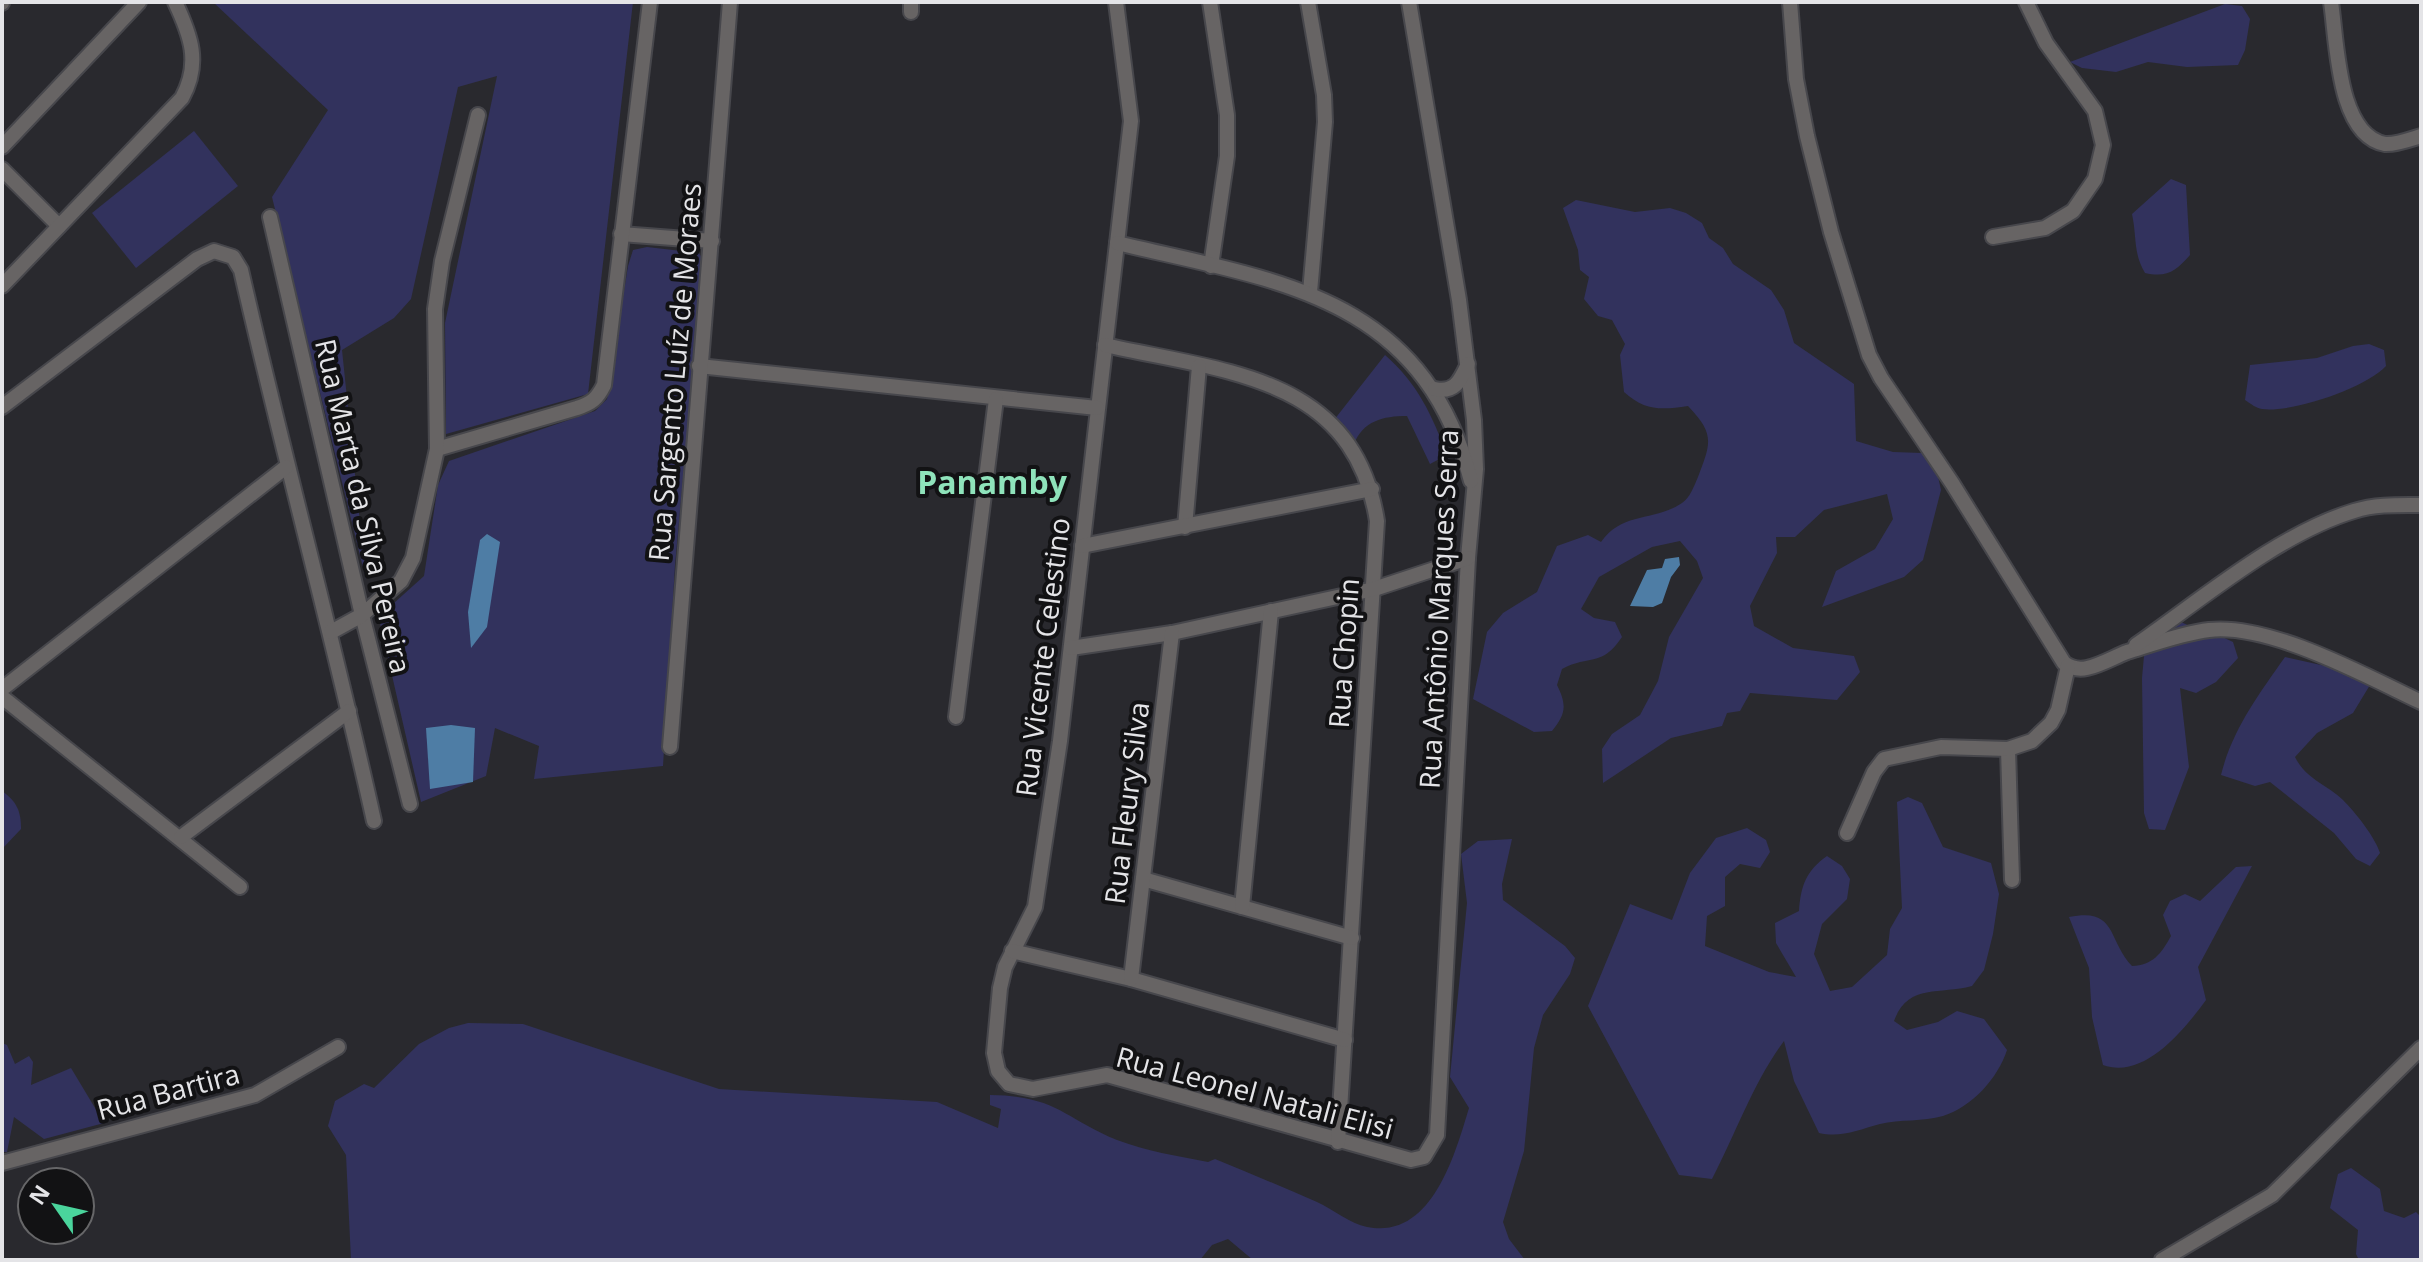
<svg xmlns="http://www.w3.org/2000/svg" width="2423" height="1262" font-family="'Open Sans',sans-serif">
	<style>
		.green { fill: #32325d }
		.water { fill: #4e7da5 }
		.lines { fill: none; stroke-linecap: round; stroke-linejoin: round }
		.minor-casing { stroke: #47474c; stroke-width: 18 }
		.minor { stroke: #676464; stroke-width: 14 }
		.labels { text-anchor: middle; dominant-baseline: central; stroke-width: 8; stroke-linejoin: round; paint-order: stroke }
		.street-label { font-size: 28px; fill: #e4e4e7; stroke: #121214 }
		.quarter-label { font-size: 32px; font-weight: bold; fill: #8fe3bb; stroke: #121214 }
	</style>
	<rect width="100%" height="100%" fill="#29292e"/>
	<!-- green -->
	<g class="green">
		<path d="M213,2H633L588,394L446,434L445,323L497,76L458,87L411,299L394,318L342,350L366,580L272,197L328,110Z"/>
		<path d="M2225,4L2242,6L2250,19L2245,50L2238,65L2187,67L2148,62L2116,72L2082,68L2070,62Z"/>
		<path d="M194,131L238,186L136,268L92,213Z"/>
		<path d="M2171,179L2186,185L2190,255C2176,271 2167,278 2145,273C2133,253 2137,237 2132,214Z"/>
		<path d="M1576,200L1635,212L1670,208L1686,213L1702,223L1709,238L1723,248L1733,264L1771,290L1784,310L1794,343L1854,384L1856,441L1893,452L1922,453L1937,472L1941,490L1923,560L1904,577L1822,607L1836,571L1875,549L1893,519L1887,494L1824,510L1795,537H1776L1777,553L1750,606L1754,626L1793,648L1854,656L1860,672L1837,700L1750,693L1740,711L1727,713L1722,726L1671,738L1603,783L1602,749L1612,734L1640,715L1658,681L1669,637L1703,578L1697,561L1680,541L1652,547L1599,577L1581,609L1594,618L1615,622L1622,637C1601,668 1590,654 1562,669L1557,685C1567,705 1566,714 1552,731L1534,732L1473,699L1487,632L1503,613L1537,592L1557,546L1588,535L1601,542C1623,511 1654,522 1682,503C1690,498 1694,486 1698,477C1711,443 1715,434 1688,406C1661,410 1645,411 1624,392L1620,355L1625,344L1612,320L1598,316L1584,299L1589,277L1580,270L1578,250L1563,208Z"/>
		<path d="M647,247L699,253L703,260L675,565L663,766L534,779L539,746L495,728L486,776L421,802L380,623L384,612L424,576L438,485L449,461L595,411L607,399L628,266L633,250Z"/>
		<path d="M2369,344L2384,350L2386,366C2366,388 2292,413 2262,409C2256,408 2251,404 2245,400L2250,365L2317,358L2353,346Z"/>
		<path d="M1385,355C1418,384 1432,415 1447,455L1430,464L1407,416C1383,416 1363,421 1354,444L1334,420Z"/>
		<path d="M2168,613C2187,630 2211,630 2233,642L2238,658L2216,682L2196,693L2180,688L2189,767L2165,830L2149,829L2144,813L2142,678L2145,645Z"/>
		<path d="M2285,657L2330,667H2365L2373,680L2353,713L2317,733L2295,757C2306,779 2326,784 2343,800C2355,812 2375,837 2380,853L2370,866L2356,859L2334,833L2270,782L2255,786L2221,775C2232,730 2259,694 2285,657Z"/>
		<path d="M2,791C17,802 21,811 21,829L2,849Z"/>
		<path d="M1908,797L1922,803L1943,847L1991,863L1999,894L1993,934L1984,970L1972,986C1939,995 1908,983 1894,1021L1907,1030L1938,1022L1957,1011L1984,1019L2007,1050C1998,1078 1972,1107 1943,1116C1923,1122 1900,1119 1880,1124C1858,1130 1841,1138 1819,1133L1794,1081L1784,1041C1754,1081 1736,1133 1712,1179L1679,1175L1588,1006L1630,904L1672,920L1690,873L1716,838L1747,828L1766,840L1770,852L1760,868L1740,864L1725,877V906L1707,916L1705,946L1769,972L1796,977L1776,943L1775,923L1799,911C1801,885 1806,871 1827,856L1842,866L1850,879L1847,899L1822,924L1814,954L1830,991L1852,987L1887,955L1890,929L1902,908L1897,802Z"/>
		<path d="M1512,839L1502,884L1503,900L1565,946L1575,958L1570,974L1543,1015L1534,1048L1524,1151L1503,1222L1509,1239L1525,1260H1253L1228,1239L1212,1245L1200,1260H351L346,1155L328,1126L335,1101L364,1084L374,1088L419,1044L449,1028L468,1023L523,1024L719,1089L937,1102L998,1128L1001,1109L990,1105V1095C1057,1096 1062,1117 1117,1140C1146,1151 1177,1156 1208,1162L1215,1159C1249,1173 1283,1187 1317,1202C1333,1209 1350,1224 1367,1227C1432,1240 1455,1154 1469,1108L1450,1077L1467,903L1461,854L1478,841Z"/>
		<path d="M2252,866L2198,967L2206,1000C2184,1030 2144,1080 2103,1065L2092,1017L2089,968L2069,917C2117,907 2107,939 2132,966C2153,965 2161,954 2171,936L2163,915L2170,901L2185,894L2200,901L2236,867Z"/>
		<path d="M2,1043L7,1045L15,1064L29,1056L33,1062L31,1085L71,1068L104,1123L44,1139L14,1117L7,1152H2Z"/>
		<path d="M2351,1168L2380,1189L2384,1211L2404,1218L2416,1212L2421,1217V1260H2359L2356,1254L2358,1230L2330,1208L2338,1174Z"/>
	</g>
	<!-- water -->
	<g class="water">
		<path d="M487,534L500,542L487,627L471,648L468,612L480,540Z"/>
		<path d="M1679,557L1680,565L1671,577L1662,603L1653,607L1630,606L1647,570L1662,568L1665,559Z"/>
		<path d="M451,725L475,728L473,782L430,789L426,728Z"/>
	</g>
	<g class="lines">
		<!-- minor casing -->
		<g class="minor-casing">
			<g id="minor">
				<path d="M911,2V12"/>
				<path d="M1116,2L1131,121L1060,741L1035,907L1005,967L1000,988L994,1053L998,1071L1009,1084L1033,1089L1107,1075L1411,1160L1424,1157L1437,1135L1468,558L1476,469L1474,420L1459,300L1409,2"/>
				<path d="M1210,2L1227,115V156L1211,266"/>
				<path d="M1308,2L1324,95L1325,122L1310,292"/>
				<path d="M1790,2L1796,79L1807,136L1831,232L1869,355L1881,378L1952,483L2064,663C2071,668 2078,670 2087,668C2101,665 2114,657 2127,652C2153,644 2183,633 2209,630C2270,623 2366,676 2421,702"/>
				<path d="M2331,2C2337,41 2337,135 2385,144C2395,145 2411,139 2421,136"/>
				<path d="M2,3V2"/>
				<path d="M2,147L139,2"/>
				<path d="M2,169L59,226"/>
				<path d="M270,217L362,615L410,804"/>
				<path d="M621,234L712,241"/>
				<path d="M1993,237L2045,228L2073,211L2095,179L2103,145L2095,111L2046,43L2026,2"/>
				<path d="M1117,243C1277,281 1423,295 1471,481"/>
				<path d="M2,286L182,98C201,63 191,36 175,2"/>
				<path d="M1105,345C1224,372 1354,375 1377,521L1338,1142"/>
				<path d="M699,366L1097,408"/>
				<path d="M1435,389C1455,393 1460,381 1468,364"/>
				<path d="M2,407L197,259L214,251L233,257L241,270C283,454 333,637 374,821"/>
				<path d="M437,449L577,408C592,403 597,399 604,385L650,2"/>
				<path d="M1185,527L1199,366"/>
				<path d="M1082,546L1372,489"/>
				<path d="M331,632L362,615L401,581L413,558L437,449L435,309L442,261L478,115"/>
				<path d="M2136,645C2201,600 2278,534 2354,511C2376,504 2399,505 2421,505"/>
				<path d="M1071,648L1172,633L1374,589L1468,558"/>
				<path d="M2,689L286,467"/>
				<path d="M2,697L240,887"/>
				<path d="M956,717L996,399"/>
				<path d="M670,747L730,2"/>
				<path d="M2008,749L2012,880"/>
				<path d="M1847,833L1874,772L1884,759L1941,747L2008,749L2032,741L2051,723L2058,710L2068,666"/>
				<path d="M181,837L349,711"/>
				<path d="M1143,879L1352,938"/>
				<path d="M1242,907L1271,611"/>
				<path d="M1012,951L1131,979L1345,1040"/>
				<path d="M1131,979L1172,633"/>
				<path d="M2,1163L255,1095L338,1047"/>
				<path d="M2162,1260L2272,1195L2421,1048"/>
			</g>
		</g>
		<!-- minor -->
		<use href="#minor" class="minor"/>
	</g>
	<g class="labels">
		<!-- street labels -->
		<g class="street-label">
			<text transform="translate(674 372) rotate(-85)">Rua Sargento Luíz de Moraes</text>
			<text transform="translate(364 506) rotate(77)">Rua Marta da Silva Pereira</text>
			<text transform="translate(1438 609) rotate(-87)">Rua Antônio Marques Serra</text>
			<text transform="translate(1343 653) rotate(-86)">Rua Chopin</text>
			<text transform="translate(1042 657) rotate(-83)">Rua Vicente Celestino</text>
			<text transform="translate(1126 803) rotate(-83)">Rua Fleury Silva</text>
			<text transform="translate(168 1091) rotate(-15)">Rua Bartira</text>
			<text transform="translate(1255 1092) rotate(15)">Rua Leonel Natali Elisi</text>
		</g>
		<!-- quarter labels -->
		<g class="quarter-label">
			<text x="992" y="481">Panamby</text>
		</g>
	</g>
	<!-- border -->
	<rect width="2423" height="1262" fill="none" stroke="#e4e4e7" stroke-width="8"/>
	<!-- north arrow -->
	<g transform="translate(56 1206) rotate(304)"><circle r="38" fill="#121214" stroke="#666668" stroke-width="2"/>
	<path d="M0-6L14 30L0 20L-14 30Z" fill="#4ad49c"/>
	<text y="-12" font-size="22" font-weight="bold" text-anchor="middle" fill="#e4e4e7">N</text>
	</g>
</svg>
